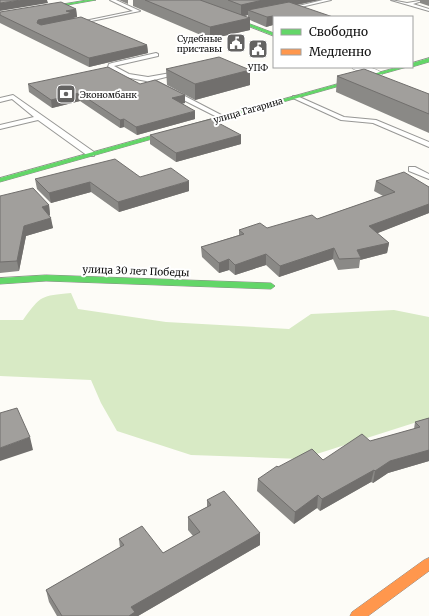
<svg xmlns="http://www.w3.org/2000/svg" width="429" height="616" font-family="Merriweather,serif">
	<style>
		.forest { fill: #d8eac5 }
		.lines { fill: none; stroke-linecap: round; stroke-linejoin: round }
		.lane-casing { stroke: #979795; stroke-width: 2 }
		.street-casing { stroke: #979795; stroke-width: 1 }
		.fast-casing { stroke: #8e8d8b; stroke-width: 1 }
		.slow-casing { stroke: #8e8d8b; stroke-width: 1 }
		.lane { fill: #fffffe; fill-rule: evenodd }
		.street { fill: #fffffe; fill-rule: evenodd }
		.fast { fill: #63d668; fill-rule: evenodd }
		.slow { fill: #ff974d; fill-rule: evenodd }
		.wall { fill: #8a8986; fill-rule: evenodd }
		.shaded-wall { fill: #716f6d }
		.building { fill: #a19f9c; stroke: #716f6d }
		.labels { text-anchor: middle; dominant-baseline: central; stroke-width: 4; stroke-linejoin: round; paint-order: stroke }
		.far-poi-label { font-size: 9px; fill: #111; stroke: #fff; text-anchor: end }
		.far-street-label { font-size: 9px; fill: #111; stroke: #fff }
		.street-label { font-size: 10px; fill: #111; stroke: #fff }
	</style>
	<rect width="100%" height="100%" fill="#fdfcf7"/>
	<!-- forest -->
	<path class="forest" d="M71,293L78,309L166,322L289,329L311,314L394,310L429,317V422H417L301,459L191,455L117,431L101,403L91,380L0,376V320H23C41,295 41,296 71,293Z"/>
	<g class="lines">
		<!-- lane casing -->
		<g class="lane-casing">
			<g id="lane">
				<path d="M110,0H116L140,11L77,24L75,23L133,11Z"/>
				<path d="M323,0H331L288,10L286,9Z"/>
				<path d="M391,0L407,3L425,0L413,4L429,9V11Z"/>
				<path d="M156,53L158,54V56L114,66L129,74L148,77L182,71V73L154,80L225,117V119H221L146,81L125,77L108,67L109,64L112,63Z"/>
				<path d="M13,95L94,152V156H88L38,120L0,129V125L34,117L12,99L0,102V98Z"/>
				<path d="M293,96H297L344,117L376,120L429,142V147L373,123L341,120L293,98Z"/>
				<path d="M409,167H415L429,174V179L409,171Z"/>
			</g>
		</g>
		<!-- street casing -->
		<g class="street-casing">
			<path id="street" d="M352,67C362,67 375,66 383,74L377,77L353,69Z"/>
		</g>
		<!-- fast casing -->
		<g class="fast-casing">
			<g id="fast">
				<path d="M87,0H96L0,17V15Z"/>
				<path d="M181,0H187L274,33V36Z"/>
				<path d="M429,58V62L412,67V63Z"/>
				<path d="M398,67H407L0,182V178Z"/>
				<path d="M46,275L271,283L275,286L271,289L46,281L0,284V278Z"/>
			</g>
		</g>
		<!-- slow casing -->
		<g class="slow-casing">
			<path id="slow" d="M429,558V571L368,616H350L352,612L424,560Z"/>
		</g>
		<!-- lane -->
		<use href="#lane" class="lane"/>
		<!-- street -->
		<use href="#street" class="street"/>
		<!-- fast -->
		<use href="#fast" class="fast"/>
		<!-- slow -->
		<use href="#slow" class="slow"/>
	</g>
	<!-- wall -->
	<g class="wall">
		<path d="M119,0H128V4Z"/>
		<path d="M133,0H319L297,5L274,17V30L273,25L266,27L250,20V30L210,39L133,6ZM248,15V18L244,16Z"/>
		<path d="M420,0H429V6L420,3Z"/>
		<path d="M76,9L77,17L73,18L147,45L148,53L89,67L0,23V12Z"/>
		<path d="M166,69L250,70V85L195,100L167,85Z"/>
		<path d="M337,76L429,94V133L336,92Z"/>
		<path d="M28,84H140L185,95V103L181,104L195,119L137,135L124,127L120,128L80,101L52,108L29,92Z"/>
		<path d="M150,135H241V144L176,162L150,144Z"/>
		<path d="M140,177L189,191L119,212L91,192L51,203L37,189L35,179Z"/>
		<path d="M376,181L429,187V213L377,233L389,243L387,253L360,260L359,268L338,270L333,259L279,277L266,265L235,275L229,270L219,273L202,257L201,247L239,235V230L267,228L317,219L383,196L374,191Z"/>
		<path d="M0,196L49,205L50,215L49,216L53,228L26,236L19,271L0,273Z"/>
		<path d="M429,418V461L388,473L373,483L371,482L320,511L317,508L294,524L257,491L258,479L278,467L323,460L370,441L414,429L415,422Z"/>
		<path d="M207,500L260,533V545L138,616H57L49,602L46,590L120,548L119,539L163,553L193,536L188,530V517L207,507Z"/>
	</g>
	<!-- shaded-wall -->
	<g class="shaded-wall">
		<path d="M21,0H47L48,3L0,11V3Z"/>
		<path d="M263,0H319L257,13L248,10V15L241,17V5Z"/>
		<path d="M76,9L77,17L73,18V22L39,29L37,23L38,20L66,11Z"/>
		<path d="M273,16V25L266,27L267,17Z"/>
		<path d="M250,18V30L210,39V27Z"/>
		<path d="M147,45L148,53L89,67V58Z"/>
		<path d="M250,70V85L195,100V84Z"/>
		<path d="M79,93L80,101L52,108L51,100Z"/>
		<path d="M185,95V103L172,106V98Z"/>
		<path d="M195,111V119L137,135L136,127Z"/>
		<path d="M124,119V127L120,128V120Z"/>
		<path d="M241,135V144L176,162V153Z"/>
		<path d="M189,181V191L119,212L118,202Z"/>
		<path d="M90,182L91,192L51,203L49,193Z"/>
		<path d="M429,204V213L368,237L369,226Z"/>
		<path d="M49,205L50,215L43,217L42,207Z"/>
		<path d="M51,218L53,228L26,236L19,271L17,261L24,226Z"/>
		<path d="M389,243L387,253L360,260L361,258L357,250Z"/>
		<path d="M334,248L333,259L279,277L280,266Z"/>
		<path d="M266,254V265L235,275V265Z"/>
		<path d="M229,259V270L219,273V263Z"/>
		<path d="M30,437L33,450L0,461V448Z"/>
		<path d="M429,450V461L388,473L373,483L375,471L390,461Z"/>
		<path d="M374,470L371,482L320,511L322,499Z"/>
		<path d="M318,495L317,508L294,524L295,512Z"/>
		<path d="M260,533V545L138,616H129L131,607Z"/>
	</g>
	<!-- building -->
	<g class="building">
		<path d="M0,0H21L0,3Z"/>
		<path d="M145,0H200L250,18L210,27Z"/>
		<path d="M228,0H263L241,5Z"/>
		<path d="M61,2L76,9L66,11L72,13L38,20L37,23L41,25L81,17L147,45L89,58L0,15V12Z"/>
		<path d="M289,2L333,17H274V18L273,16L267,17L248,10Z"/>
		<path d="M219,57L250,70L195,84L166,69Z"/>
		<path d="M108,67L140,84L155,80L185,95L172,98L195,111L136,127L124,119L120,120L79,93L51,100L28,84Z"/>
		<path d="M364,69L429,94V114L337,76Z"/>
		<path d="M211,119L241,135L176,153L150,135Z"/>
		<path d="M115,159L140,177L171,168L189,181L118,202L90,182L49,193L35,179Z"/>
		<path d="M404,172L429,187V204L369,226L389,243L357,250L361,258L339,259L334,248L280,266L266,254L235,265L229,259L219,263L201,247L244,234L239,230L260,223L267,228L312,215L317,219L395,192L376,181Z"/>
		<path d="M33,188L49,205L42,207L51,218L24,226L17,261L0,262V196Z"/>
		<path d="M17,408L30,437L0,448V413Z"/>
		<path d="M429,418V450L390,461L375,471L374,470L322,499L318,495L295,512L258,479L277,466L278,467L312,449L323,460L362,434L370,441L420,427L415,422Z"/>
		<path d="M224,491L260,533L131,607L135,612L129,616H62L46,590L124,545L119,539L142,526L163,553L200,532L188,517L211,505L207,500Z"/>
	</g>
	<!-- icons -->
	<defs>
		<g id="civic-square" transform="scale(1)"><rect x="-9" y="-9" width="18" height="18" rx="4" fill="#646362" stroke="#fff"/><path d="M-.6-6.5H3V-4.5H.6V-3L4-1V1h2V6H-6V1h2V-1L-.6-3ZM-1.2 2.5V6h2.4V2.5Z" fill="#fff"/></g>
		<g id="bank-square" transform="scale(1)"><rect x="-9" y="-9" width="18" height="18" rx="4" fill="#646362" stroke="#fff"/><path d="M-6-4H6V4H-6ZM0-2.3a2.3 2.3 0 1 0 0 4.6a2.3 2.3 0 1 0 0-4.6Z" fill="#fff"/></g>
	</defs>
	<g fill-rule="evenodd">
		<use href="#civic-square" x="236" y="43"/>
		<use href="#civic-square" x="258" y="49"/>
		<use href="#bank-square" x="66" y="94"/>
	</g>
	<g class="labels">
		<!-- far-poi labels -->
		<g class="far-poi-label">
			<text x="222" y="38">Судебные<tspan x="222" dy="10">приставы</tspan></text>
			<text x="258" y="67" text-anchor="middle">УПФ</text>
			<text x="80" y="94" text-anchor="start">Экономбанк</text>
		</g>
		<!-- far-street labels -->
		<g class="far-street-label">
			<text transform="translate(248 110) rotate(-16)">улица Гагарина</text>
		</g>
		<!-- street labels -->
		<g class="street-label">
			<text transform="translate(136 271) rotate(2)">улица 30 лет Победы</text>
		</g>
	</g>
	<!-- legend -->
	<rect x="273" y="16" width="140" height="52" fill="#ffffff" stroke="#a0a0a0"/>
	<rect x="281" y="29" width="20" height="6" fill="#63d668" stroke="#a0a0a0"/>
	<text x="309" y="36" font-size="12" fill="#111111">Свободно</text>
	<rect x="281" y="49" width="20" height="6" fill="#ff974d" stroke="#a0a0a0"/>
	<text x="309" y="56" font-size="12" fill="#111111">Медленно</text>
</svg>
